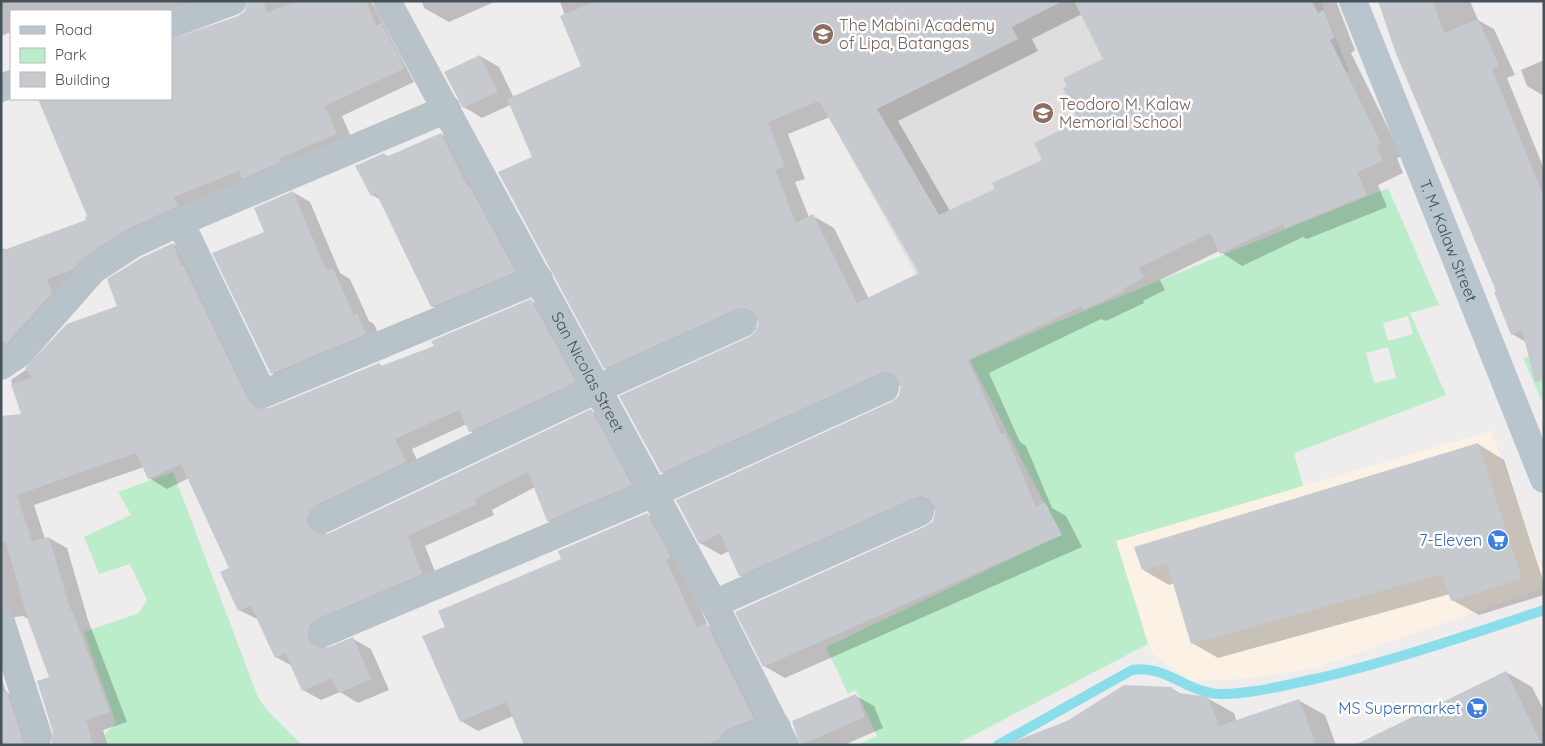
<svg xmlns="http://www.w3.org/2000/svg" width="1545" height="746" font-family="Quicksand,sans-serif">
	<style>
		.commercial { fill: #fbf2e5 }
		.education { fill: #e0ddde }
		.green { fill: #bbedca; fill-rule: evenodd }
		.shadow { fill: #0003; fill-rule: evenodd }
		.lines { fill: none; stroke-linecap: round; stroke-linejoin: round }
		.stream { stroke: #89dee9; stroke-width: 10 }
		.building { fill: #c6cacf; fill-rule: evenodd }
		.street { stroke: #b8c3c9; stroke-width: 28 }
		.secondary { stroke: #b8c5ce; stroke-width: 28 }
		.labels { text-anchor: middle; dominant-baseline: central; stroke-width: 5; stroke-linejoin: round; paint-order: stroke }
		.education-label { font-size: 16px; fill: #785e54; stroke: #fff; text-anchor: start }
		.street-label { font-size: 16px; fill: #455259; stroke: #fff }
		.shop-label { font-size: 16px; fill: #366cbe; stroke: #fff; text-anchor: end }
	</style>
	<rect width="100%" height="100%" fill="#efeced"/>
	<!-- commercial -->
	<path class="commercial" d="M1491,431L1544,575V588L1315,668L1242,679L1190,681L1152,653L1116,541Z"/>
	<!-- education -->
	<path class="education" d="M764,1H1321L1349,71L917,276Z"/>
	<!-- green -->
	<g class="green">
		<path d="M1388,188L1439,305L1410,313L1446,395L1294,453L1303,486L1116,541L1148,644L955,745H857L877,736L856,690L848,694L826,647L1061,535L970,360L1057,322ZM1408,316L1413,334L1388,341L1383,323ZM1388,347L1396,378L1374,383L1366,353Z"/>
		<path d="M1544,352V406L1523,358Z"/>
		<path d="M173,472L257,695L266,709L302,745H106L104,735L116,723L84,632L139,613L147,600L130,564L99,574L84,537L131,515L118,492Z"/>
	</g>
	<!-- shadow -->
	<g class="shadow">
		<path d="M1,1H231L173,31L174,40L239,17L246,12L249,1H371L414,82L342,116L354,144L142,241L1,364V248L8,250L88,221L89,217L39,99H171V11H11V32L1,36Z"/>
		<path d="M422,1H491L492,3L449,22L424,8Z"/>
		<path d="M560,1H1336L1355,50L1351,53L1402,156L1397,158L1403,173L1378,185L1387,207L1307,239L1303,237L1242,266L1219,251L1160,280L1165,290L1143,301L1144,303L1106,321L1101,319L989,373L1020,442L1026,446L1052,508L1066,516L1082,547L785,678L764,666L933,522L936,509L762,587L740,575L729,551L721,555L700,543L892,403L899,397L901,385L683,484L662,472L750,338L757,332L759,320L626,380L605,368L534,157L510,105L482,118L464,107L480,56L499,67L514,98L582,67ZM1082,14L1104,60L1081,122L1043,161L997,190L950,211L898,121L1038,51L1032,39ZM830,117L920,273L869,299L834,228L813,216L809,217L795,182L805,179L788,134Z"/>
		<path d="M1379,1H1470L1478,20L1494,29L1515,75L1507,78L1544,169V361L1526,342L1512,334L1498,291Z"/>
		<path d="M1544,60V96L1527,86L1521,70Z"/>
		<path d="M441,134L456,143L531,281L448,315L432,306L381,200L372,195L384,154L389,157Z"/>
		<path d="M293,192L310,202L340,273L350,279L369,321L374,324L383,344L289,383L272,373L265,233Z"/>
		<path d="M173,244L191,254L266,410L379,364L383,367L435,347L531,301L549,311L593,392L488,442L470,431L467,424L412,449L423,473L325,529L326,535L591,411L609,421L649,496L566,531L548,521L535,487L492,510L494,515L425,546L440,584L325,641L326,649L353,639L371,649L389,690L358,703L340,692L321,700L303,690L292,666L276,657L259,620L239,610L231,569L189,478L167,489L149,478L144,467L34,505L45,539L49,538L67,548L88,620L127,722L103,730L107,745H52L55,739L38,682L50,678L30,620L23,616L15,617L1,628V418L22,415L11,380L118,307Z"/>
		<path d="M1478,444L1504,460L1544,583V595L1479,615L1452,600L1450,594L1218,658L1192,643L1174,583L1169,585L1143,570Z"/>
		<path d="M647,514L664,524L708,626L723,635L771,729L737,745H525L513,716L478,731L461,721L447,628L562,560Z"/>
		<path d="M1506,672L1532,687L1544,711V745H1357Z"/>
		<path d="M1,677L6,692L25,703L38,745H1Z"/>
		<path d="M1171,688L1183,695L1207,698L1234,713L1237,722L1298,700L1325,715L1336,745H1045Z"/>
		<path d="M856,696L874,706L883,728L844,745H802L793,722Z"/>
	</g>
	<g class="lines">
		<!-- stream -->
		<path class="stream" d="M998,745L1132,670C1166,664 1188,694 1221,694C1253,694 1284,685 1315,679C1393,661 1468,635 1544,610"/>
	</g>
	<!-- building -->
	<g class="building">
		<path d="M248,1H264L266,13L296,1H366L376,26L381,23L405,68L325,106L337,134L280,158L281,162L242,179L239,171L174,197L178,206L124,231L84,257L72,270L47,279L52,293L6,344L1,338V251L86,220L85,217L87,216L38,99H171V39L238,16L245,11Z"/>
		<path d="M597,1H1063L1012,27L1018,39L877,109L939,215L995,189L992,183L1042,160L1034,143L1079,121L1063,88L1067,86L1063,78L1103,59L1074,1H1312L1318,13L1324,10L1335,38L1330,40L1381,143L1376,146L1383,161L1357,172L1367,195L1285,228L1283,224L1220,254L1210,233L1139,268L1144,278L1123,289L1124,291L1084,310L1082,306L968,360L1001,434L1005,433L1036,507L1045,502L1062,535L763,667L735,612L926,526L933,521L935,514L934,506L929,499L921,496L914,498L739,576L720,533L699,544L676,500L891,402L898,397L901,389L899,382L894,375L886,372L879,374L661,473L619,396L749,337L755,332L758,325L757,316L752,311L745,308L737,309L604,369L498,172L532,157L507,99L581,66L560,16ZM819,101L919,273L857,303L813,214L796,223L775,170L785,167L768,122Z"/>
		<path d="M1378,1H1433L1444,33L1478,19L1499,66L1492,69L1544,197V381L1535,382L1522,330L1511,335L1494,292L1496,291L1395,51Z"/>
		<path d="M480,55L498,92L463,108L444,72Z"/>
		<path d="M441,133L467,186L469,185L516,272L431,307L376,193L371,196L355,166L384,153L386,157Z"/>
		<path d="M293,191L326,270L333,268L354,315L357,313L366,334L271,374L212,253L264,232L254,208Z"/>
		<path d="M173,243L181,266L183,265L249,401L254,406L261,409L269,408L379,363L381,366L434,346L431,341L531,299L576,382L469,432L459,410L395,439L406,462L316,505L310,511L307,518L309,526L315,532L322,535L330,533L591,409L632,485L547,521L528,472L475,499L477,504L408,536L422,574L317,619L310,624L308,631V639L313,645L321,648L329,647L353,637L371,679L339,693L332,678L302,691L285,653L275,658L251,606L238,611L220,572L229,568L181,464L148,479L136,453L17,495L32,541L49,537L71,611L72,610L110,712L86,720L93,745H51L53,731L37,681L49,677L29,623L6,542L1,543V416L21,414L11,384L32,378L25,368L67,324L117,306L107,279L141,258Z"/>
		<path d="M1478,443L1522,579L1451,601L1442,574L1191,644L1167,563L1142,570L1134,547Z"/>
		<path d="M647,513L671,557L666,560L697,627L706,623L754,719L726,730L718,740L706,745H524L506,702L460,722L422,636L445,627L438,611L561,559L558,551Z"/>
		<path d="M1506,671L1542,745H1355Z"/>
		<path d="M1124,685L1172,687L1173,692L1208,697L1219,726L1299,699L1316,745H1012V742L1067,721Z"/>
		<path d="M7,691L23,741L26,745H1V693Z"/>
		<path d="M856,694L865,717L800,745L792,721Z"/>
	</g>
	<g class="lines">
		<!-- street -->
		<g class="street">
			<path id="s1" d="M387,1L714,604L785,745"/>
			<path d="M171,24L233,1"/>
			<path d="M1,88L11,84"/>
			<path d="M180,222L263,394L539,279"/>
			<path d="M1,366L20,353L93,270L133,244L180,222L447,109"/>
			<path d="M323,519L597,389L743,323"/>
			<path d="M714,604L920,512"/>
			<path d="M1,622L38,736"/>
			<path d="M323,633L654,493L885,388"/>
			<path d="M732,745L777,727"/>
		</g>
		<!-- secondary -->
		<path class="secondary" id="s2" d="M1353,1L1544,479"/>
	</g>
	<!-- icons -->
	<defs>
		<g id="school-disc" transform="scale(1.125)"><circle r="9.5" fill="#8d6e63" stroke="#fff"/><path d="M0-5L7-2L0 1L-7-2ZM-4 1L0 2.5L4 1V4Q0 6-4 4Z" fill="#fff"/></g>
		<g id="supermarket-disc" transform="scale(1.125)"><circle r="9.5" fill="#3f7fe0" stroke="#fff"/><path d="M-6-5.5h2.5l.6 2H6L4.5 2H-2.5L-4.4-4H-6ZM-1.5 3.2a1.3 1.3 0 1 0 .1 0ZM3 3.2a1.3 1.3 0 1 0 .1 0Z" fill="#fff"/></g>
	</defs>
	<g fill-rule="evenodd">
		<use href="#school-disc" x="823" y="34"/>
		<use href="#school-disc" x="1043" y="113"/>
		<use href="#supermarket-disc" x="1498" y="540"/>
		<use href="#supermarket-disc" x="1477" y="708"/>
	</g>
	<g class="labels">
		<!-- education labels -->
		<g class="education-label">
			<text x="839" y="25">The Mabini Academy<tspan x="839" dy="18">of Lipa, Batangas</tspan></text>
			<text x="1059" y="104">Teodoro M. Kalaw<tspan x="1059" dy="18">Memorial School</tspan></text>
		</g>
		<!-- street labels -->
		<g class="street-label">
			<text stroke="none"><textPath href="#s2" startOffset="258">T. M. Kalaw Street</textPath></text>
			<text stroke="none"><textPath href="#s1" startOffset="422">San Nicolas Street</textPath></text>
		</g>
		<!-- shop labels -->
		<g class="shop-label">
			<text x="1482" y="540">7-Eleven</text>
			<text x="1461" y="708">MS Supermarket</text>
		</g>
	</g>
	<!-- border -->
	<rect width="1545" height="746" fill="none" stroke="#455259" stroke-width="5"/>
	<!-- legend -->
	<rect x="10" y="10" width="162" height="90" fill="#ffffff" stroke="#b5babd"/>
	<rect x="20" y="26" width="25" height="8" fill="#b8c5ce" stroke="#b5babd"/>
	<text x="55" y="35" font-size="15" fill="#455259">Road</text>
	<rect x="20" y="48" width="25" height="15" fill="#bbedca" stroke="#b5babd"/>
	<text x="55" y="60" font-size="15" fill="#455259">Park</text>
	<rect x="20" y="72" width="25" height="15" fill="#c6cacf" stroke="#b5babd"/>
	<text x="55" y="85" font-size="15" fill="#455259">Building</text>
</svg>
